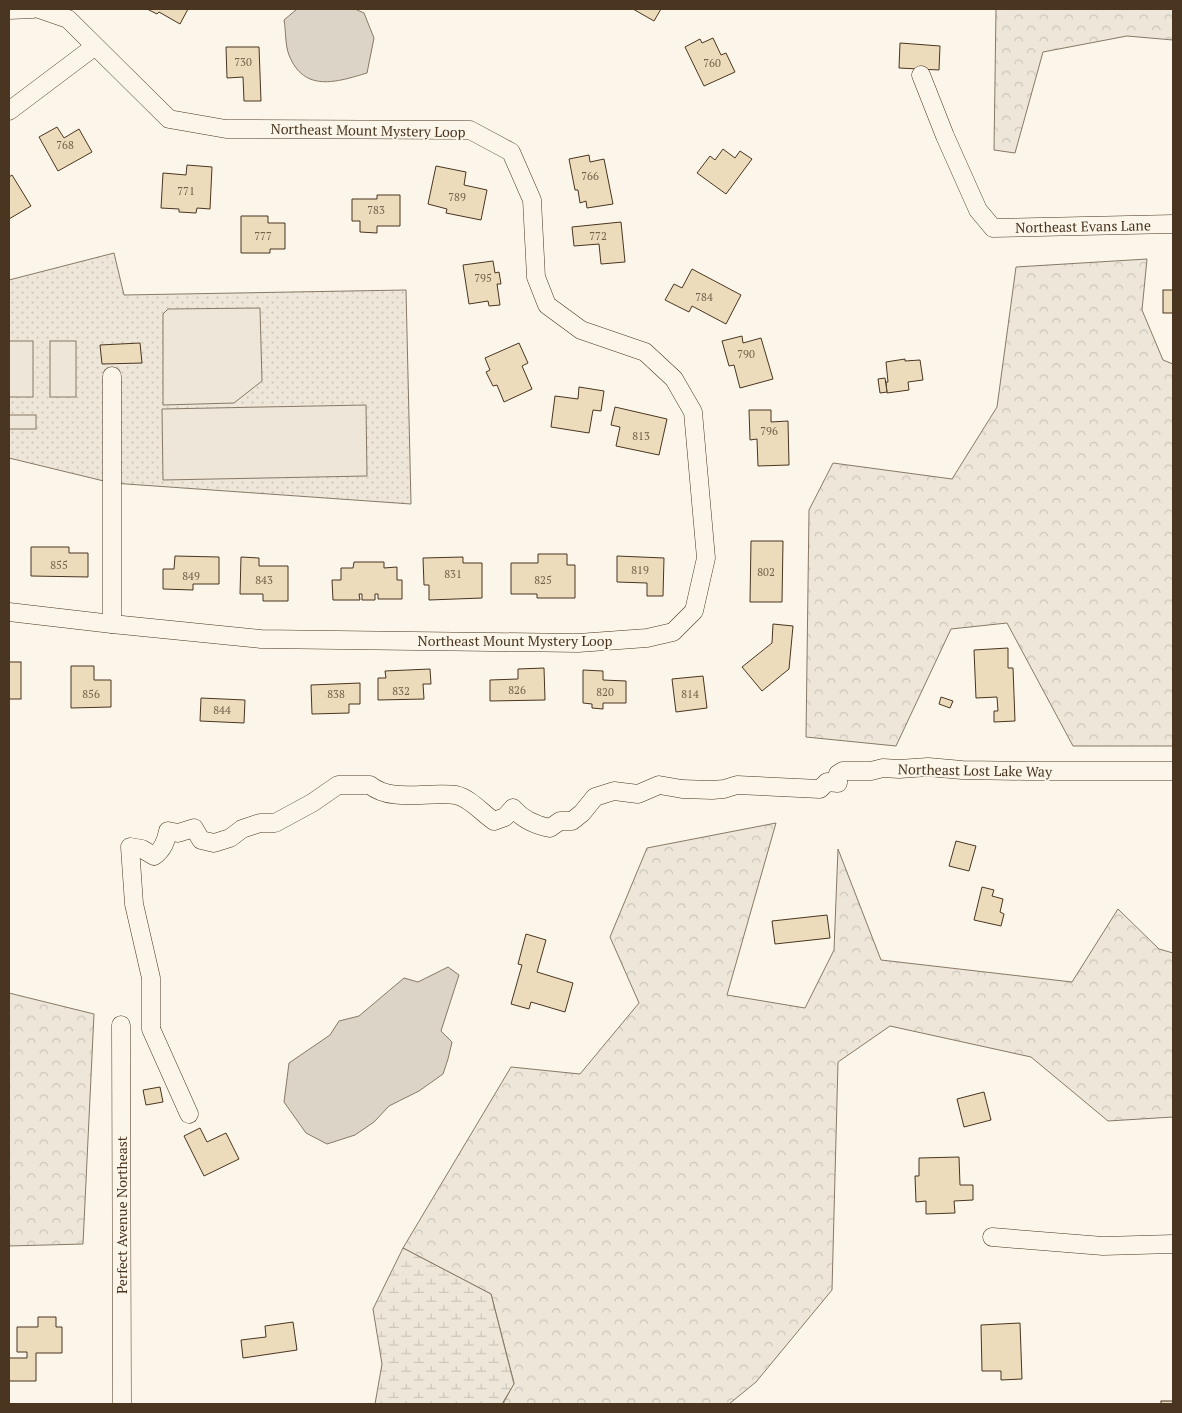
<svg xmlns="http://www.w3.org/2000/svg" width="1182" height="1413" font-family="'PT Serif',serif">
	<style>
		.grass { fill: url(#grass-dots); stroke: #887966 }
		.forest { fill: url(#forest-crowns); stroke: #887966 }
		.wetland { fill: url(#wetland-marsh); stroke: #887966 }
		.pitch { fill: #ede6d9; stroke: #887966 }
		.water { fill: #dcd4c6; stroke: #887966 }
		.building { fill: #ecdcbc; stroke: #4a3520 }
		.lines { fill: none; stroke-linecap: round; stroke-linejoin: round }
		.minor-casing { stroke: #4a3520; stroke-width: 19 }
		.minor { stroke: #fbf6e9; stroke-width: 18 }
		.labels { text-anchor: middle; dominant-baseline: central; stroke-width: 4; stroke-linejoin: round; paint-order: stroke }
		.number-label { font-size: 11px; fill: #725f47 }
		.street-label { font-size: 14px; fill: #4a3520; stroke: #fbf6e9 }
	</style>
	<defs>
		<pattern id="grass-dots" width="8" height="8" patternUnits="userSpaceOnUse" patternTransform="scale(1.25)"><rect width="8" height="8" fill="#ede6d9"/><path d="M2 2h.1M6 6h.1" fill="none" stroke="#cdc6ba" stroke-width="1.8" stroke-linecap="round"/></pattern>
		<pattern id="forest-crowns" width="20" height="18" patternUnits="userSpaceOnUse" patternTransform="scale(1.25)"><rect width="20" height="18" fill="#ede6d9"/><path d="M2 6a3 3 0 1 1 6 0M12 15a3 3 0 1 1 6 0" fill="none" stroke="#cdc6ba"/></pattern>
		<pattern id="wetland-marsh" width="20" height="14" patternUnits="userSpaceOnUse" patternTransform="scale(1.25)"><rect width="20" height="14" fill="#ede6d9"/><path d="M1 5h8M5 5V1M11 12h8M15 12V8" fill="none" stroke="#cdc6ba"/></pattern>
	</defs>
	<rect width="100%" height="100%" fill="#fbf6e9"/>
	<!-- grass -->
	<path class="grass" d="M114,253L124,295L406,290L411,504L112,483L9,458V280Z"/>
	<!-- forest -->
	<g class="forest">
		<path d="M996,9H1173V40L1127,36L1043,52L1015,153L994,150Z"/>
		<path d="M1147,259L1142,310L1163,360L1173,364V746H1073L1007,623L951,629L896,746L806,737L809,510L833,463L952,479L997,407L1016,267Z"/>
		<path d="M776,823L727,995L805,1008L834,950L838,849L881,960L1072,982L1118,909L1159,949L1173,953V1117L1108,1121L1031,1057L890,1026L838,1062L832,1290L756,1382L729,1404H503L514,1383L491,1294L403,1248L511,1067L580,1074L639,1003L610,937L647,848Z"/>
		<path d="M9,993L94,1014L83,1244L9,1246Z"/>
	</g>
	<!-- wetland -->
	<path class="wetland" d="M403,1248L491,1294L514,1384L502,1404H375L382,1364L373,1309Z"/>
	<!-- pitch -->
	<g class="pitch">
		<path d="M260,308L262,381L234,403L163,405V314L168,309Z"/>
		<rect x="9" y="341" width="24" height="56"/>
		<rect x="50" y="341" width="26" height="56"/>
		<path d="M366,405L367,476L163,480L162,409Z"/>
		<rect x="9" y="415" width="27" height="14"/>
	</g>
	<!-- water -->
	<g class="water">
		<path d="M297,9H355L364,13L374,38L367,73C337,82 304,93 289,55C285,45 286,31 284,20Z"/>
		<path d="M448,967L459,975L441,1031L452,1042L448,1059L443,1074L419,1091L389,1106L374,1122L355,1135L327,1144L306,1133L284,1102L289,1063L330,1035L339,1021L359,1016L404,978L418,982Z"/>
	</g>
	<!-- building -->
	<g class="building">
		<path d="M147,9H188L180,24L159,12L157,14Z"/>
		<path d="M633,9H661L654,21Z"/>
		<path d="M713,38L721,55L726,53L735,72L704,86L685,47L700,39L702,43Z"/>
		<path d="M900,43L940,46L939,70L899,68Z"/>
		<path d="M226,47H259L261,101H244L243,77L227,78Z"/>
		<path d="M57,127L64,138L79,129L92,152L58,171L39,137Z"/>
		<path d="M723,149L735,158L740,151L752,159L726,194L697,173L710,156L715,160Z"/>
		<path d="M589,155L590,162L604,159L613,204L587,208L586,201L580,203L578,190H575L569,159Z"/>
		<path d="M187,165L212,167L210,209L197,208L196,213L179,212V209L161,208L163,173L186,175Z"/>
		<path d="M436,166L466,172L464,185L487,190L481,220L446,213L447,209L428,204Z"/>
		<path d="M12,175L31,206L9,219V177Z"/>
		<path d="M377,195H400V226H377V233L360,232V221H352V199H377Z"/>
		<path d="M241,216H268V223H285V249H270V253H241Z"/>
		<path d="M621,222L625,262L601,264L599,244L574,246L572,227Z"/>
		<path d="M493,261L495,273L499,272L501,284H497L500,305L489,306L488,301L469,304L463,265Z"/>
		<path d="M692,269L741,295L726,324L692,306L689,312L665,300L674,284L682,288Z"/>
		<rect x="1163" y="290" width="10" height="23"/>
		<path d="M742,336L743,343L761,338L773,379L740,388L734,365L729,366L722,341Z"/>
		<path d="M140,343L142,363L102,364L100,345Z"/>
		<path d="M519,343L528,363L522,366L532,389L504,402L497,385L493,386L486,372L490,370L485,358Z"/>
		<path d="M905,359V361L920,360L923,380L908,382L909,390L887,393L886,382H888L886,362Z"/>
		<path d="M885,378L887,392L880,393L878,379Z"/>
		<path d="M579,387L604,391L601,411L593,410L589,433L551,427L555,396L578,399Z"/>
		<path d="M615,407L667,419L659,455L616,446L620,427L611,425Z"/>
		<path d="M749,410H771V422L788,421L789,465L758,466L757,439L750,440Z"/>
		<path d="M751,541H783L782,602H750Z"/>
		<path d="M31,547H69V553H88V577L31,576Z"/>
		<path d="M538,554H567V565H575V598H537V594H511V563H538Z"/>
		<path d="M175,556L219,557V584H193V590L163,589V569H174Z"/>
		<path d="M617,556L664,558L663,596H647V583L617,582Z"/>
		<path d="M241,557L259,558V566H288V601H263V594H240Z"/>
		<path d="M463,557V563H482V598L429,600V585H424L423,558Z"/>
		<path d="M354,562H384V568L397,567V580H402V599H378V594H375V600H362V594H359L360,600H333L332,580H341V568H353Z"/>
		<path d="M773,624L793,626L789,669L762,691L742,667L772,643Z"/>
		<path d="M1008,648V668H1013L1015,721L994,722V711H998L997,697L976,698L974,650Z"/>
		<rect x="9" y="662" width="12" height="37"/>
		<path d="M71,666H94V680H111V707L71,708Z"/>
		<path d="M544,668L545,700L490,701V680L518,679V669Z"/>
		<path d="M430,669L431,684H423L424,699L378,700V678H386L385,671Z"/>
		<path d="M583,670L603,671V680L626,681V703H603V709L592,708V704L583,703Z"/>
		<path d="M703,676L707,708L676,712L672,679Z"/>
		<path d="M360,683V704H349V713L312,714L311,685Z"/>
		<path d="M941,697L953,701L950,708L939,704Z"/>
		<path d="M201,698L245,700L244,723L200,721Z"/>
		<path d="M956,841L976,846L969,871L949,866Z"/>
		<path d="M982,887L994,890L992,896L1003,899L1000,912L1004,914L1001,926L974,920Z"/>
		<path d="M827,915L830,938L775,944L772,921Z"/>
		<path d="M526,934L546,940L537,972L573,983L565,1012L531,1002L529,1009L511,1004L522,965L518,964Z"/>
		<path d="M160,1087L163,1102L146,1105L143,1090Z"/>
		<path d="M984,1092L991,1120L964,1127L957,1099Z"/>
		<path d="M200,1128L207,1142L226,1133L239,1159L204,1176L184,1136Z"/>
		<path d="M959,1157L960,1185H973V1200L954,1201L955,1213L926,1214V1201L916,1202L915,1176H919V1158Z"/>
		<path d="M38,1317H56V1327H62V1353H36V1381H9V1358H27V1352H17V1327H38Z"/>
		<path d="M293,1322L297,1350L243,1358L241,1340L266,1337L265,1326Z"/>
		<path d="M1020,1323L1022,1379L1001,1380V1371H982L981,1325Z"/>
		<rect x="1161" y="1401" width="12" height="3"/>
	</g>
	<g class="lines">
		<!-- minor casing -->
		<g class="minor-casing">
			<g id="minor">
				<path d="M9,10L33,9"/>
				<path d="M921,75L945,136L978,210L993,228L1173,224"/>
				<path d="M9,111L94,47"/>
				<path d="M112,376V624"/>
				<path d="M9,612L112,624L261,639L578,643L647,638L673,632L694,611L706,558L693,412L674,379L645,352L581,330L547,305L536,277L532,200L511,152L470,130L226,129L169,119L68,19L39,9"/>
				<path d="M121,1025L122,1404"/>
				<path d="M189,1114L151,1029V978L134,904L130,847L142,849L154,856C163,850 166,841 168,831L178,833L194,828L201,840L214,843L230,838L242,829L260,823H275L312,803L338,785H370C391,803 430,791 456,795C470,798 482,813 494,821L505,817L513,808C523,820 535,825 550,828L560,821H572L582,813L595,797L614,791L638,794L659,785L682,789L712,790L724,789L737,785L820,789L827,782L838,783V774L843,771H871L883,768L899,769L928,767L962,770L1026,771H1173"/>
				<path d="M992,1237L1103,1246L1173,1244"/>
			</g>
		</g>
		<!-- minor -->
		<use href="#minor" class="minor"/>
	</g>
	<g class="labels">
		<!-- number labels -->
		<g class="number-label">
			<text x="243" y="62">730</text>
			<text x="712" y="63">760</text>
			<text x="65" y="145">768</text>
			<text x="590" y="176">766</text>
			<text x="186" y="191">771</text>
			<text x="457" y="197">789</text>
			<text x="376" y="210">783</text>
			<text x="263" y="236">777</text>
			<text x="598" y="236">772</text>
			<text x="483" y="278">795</text>
			<text x="704" y="297">784</text>
			<text x="746" y="354">790</text>
			<text x="769" y="431">796</text>
			<text x="641" y="436">813</text>
			<text x="59" y="565">855</text>
			<text x="640" y="570">819</text>
			<text x="766" y="572">802</text>
			<text x="453" y="574">831</text>
			<text x="191" y="576">849</text>
			<text x="264" y="580">843</text>
			<text x="543" y="580">825</text>
			<text x="517" y="690">826</text>
			<text x="401" y="691">832</text>
			<text x="605" y="692">820</text>
			<text x="91" y="694">856</text>
			<text x="336" y="694">838</text>
			<text x="690" y="694">814</text>
			<text x="222" y="710">844</text>
		</g>
		<!-- street labels -->
		<g class="street-label">
			<text transform="translate(368 130) rotate(1)">Northeast Mount Mystery Loop</text>
			<text transform="translate(1083 226) rotate(-1)">Northeast Evans Lane</text>
			<text x="515" y="640">Northeast Mount Mystery Loop</text>
			<text transform="translate(975 770) rotate(1)">Northeast Lost Lake Way</text>
			<text transform="translate(121 1215) rotate(-90)">Perfect Avenue Northeast</text>
		</g>
	</g>
	<!-- border -->
	<rect width="1182" height="1413" fill="none" stroke="#4a3520" stroke-width="20"/>
</svg>
